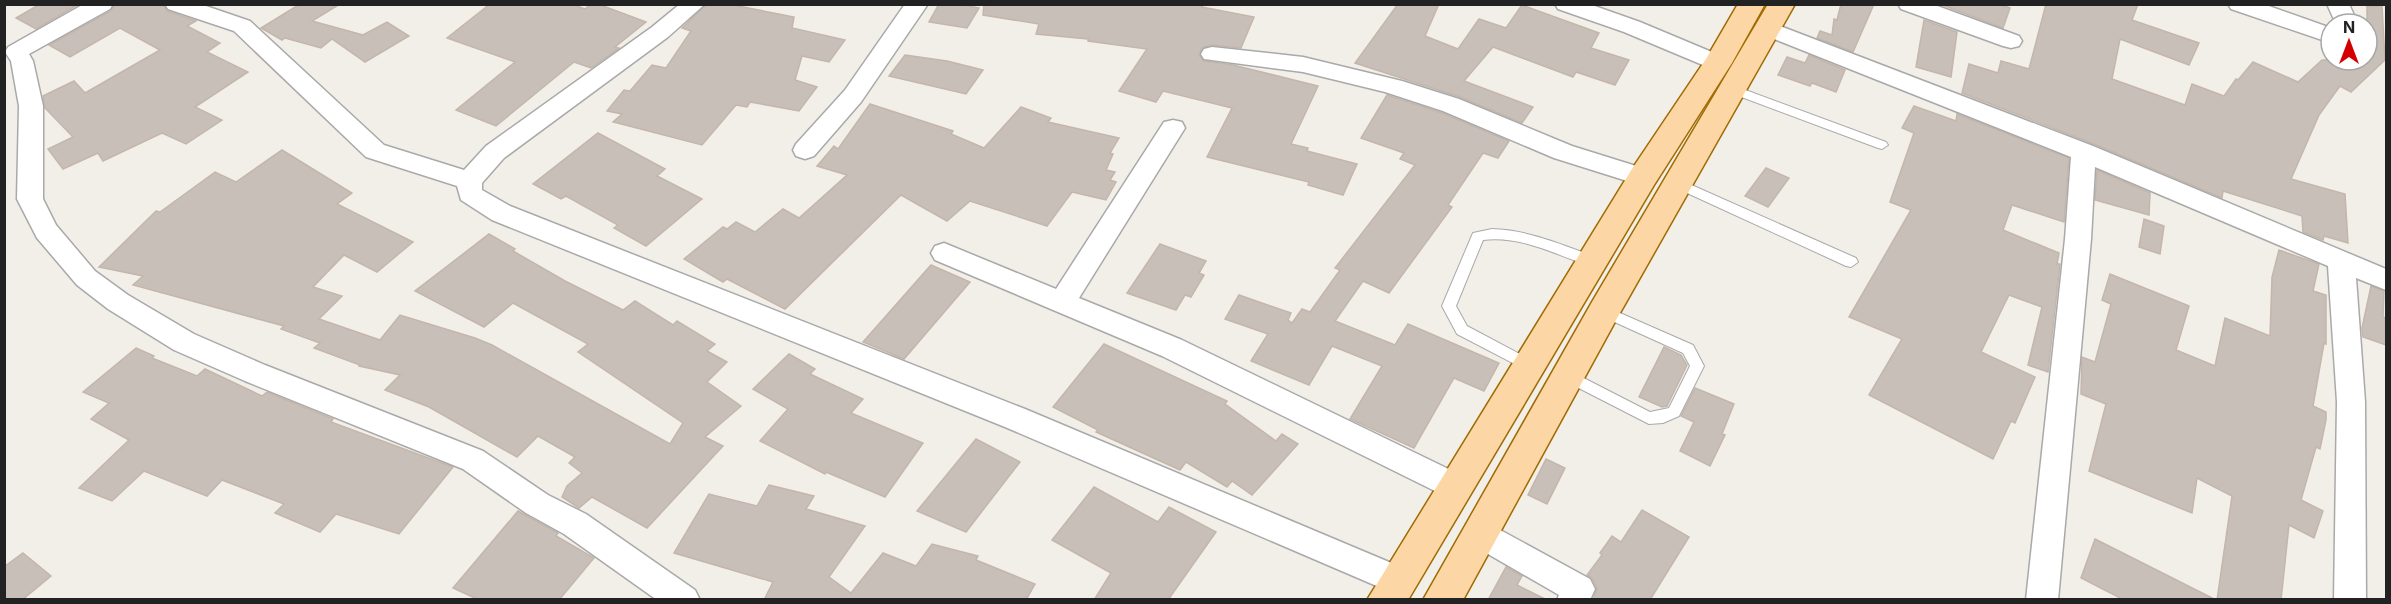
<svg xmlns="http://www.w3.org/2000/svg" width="2391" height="604" font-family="Inter,sans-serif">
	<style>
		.building { fill: #c7bfb8; stroke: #c4b6ab; stroke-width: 1.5 }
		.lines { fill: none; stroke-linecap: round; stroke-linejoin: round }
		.lane-casing { stroke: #a9a9a9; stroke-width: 2 }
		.street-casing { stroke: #a9a9a9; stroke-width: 3 }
		.primary-casing { stroke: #a06b00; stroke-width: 3 }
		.lane { fill: #fff; fill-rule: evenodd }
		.street { fill: #fff; fill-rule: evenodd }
		.primary { fill: #fcd6a4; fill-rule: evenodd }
	</style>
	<rect width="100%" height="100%" fill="#f2efe9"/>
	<!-- building -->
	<g class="building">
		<path d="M40,4H79L36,29L16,18Z"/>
		<path d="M115,4H163L167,11L196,21L187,26L220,43L207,52L248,72L195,107L222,120L186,144L162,133L103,161L98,153L63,169L48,149L73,137L45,108L43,96L74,81L85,93L160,50L120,28L70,57L49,45L111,11Z"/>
		<path d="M300,4H340L312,21L363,35L387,22L409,36L365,62L332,39L321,48L285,38L282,40L261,28Z"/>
		<path d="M490,4H571L585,9L591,4H598L646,22L615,47L619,48L591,68L574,62L496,126L456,110L515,62L447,38Z"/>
		<path d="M707,4H728L794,17L792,28L845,40L829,62L802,56L795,80L817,87L799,111L750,102L747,107L736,105L702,145L613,122L622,114L607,111L624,90L630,91L652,65L666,68L691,31L682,28Z"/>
		<path d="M939,4H959L979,8L967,28L929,22Z"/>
		<path d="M984,4H1203L1202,7L1254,17L1241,48L1211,45L1202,48L1199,55L1204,61L1233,65L1318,86L1291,144L1308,148L1307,151L1357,164L1343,195L1308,185L1309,182L1207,157L1232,108L1163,91L1156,102L1119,91L1147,49L1088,41V39L1036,34L1039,24L983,15Z"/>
		<path d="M1398,4H1439L1425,36L1458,49L1479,19L1506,28L1522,5L1599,33L1591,48L1629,60L1615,85L1576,72L1573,77L1493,47L1464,81L1533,107L1522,123L1460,97L1355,63Z"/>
		<path d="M1841,4H1874L1853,52L1817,38L1820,31L1832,35L1834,19L1837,20Z"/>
		<path d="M1940,4H1998L2010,8L2003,28Z"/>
		<path d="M2046,4H2138L2132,20L2199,43L2189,65L2120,39L2112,79L2185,105L2192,84L2224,96L2236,79L2238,80L2253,62L2298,82L2322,60H2367V6H2382L2385,60L2351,92L2340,86L2319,115L2291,179L2345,194L2348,243L2324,236L2323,240L2303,232L2302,216L2223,191L2222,198L2094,144L1962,93L1969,64L1998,73L2001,61L2029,69Z"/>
		<path d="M1924,20L1957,32L1951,77L1916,67Z"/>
		<path d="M905,55L947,61L983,70L966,94L889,76Z"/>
		<path d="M1809,55L1845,70L1836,92L1812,83L1810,86L1778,75L1787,57L1805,63Z"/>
		<path d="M1387,95L1442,113L1509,141L1498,158L1483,153L1448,205L1452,207L1389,293L1363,281L1335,321L1395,345L1408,324L1499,363L1484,391L1454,378L1414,448L1350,419L1382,366L1332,346L1309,385L1251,361L1268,334L1225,319L1239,295L1291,313L1288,320L1292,323L1302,309L1310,312L1340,270L1335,268L1415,165L1400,159L1404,153L1361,138Z"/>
		<path d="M870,104L953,131L951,134L984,148L1021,107L1051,118L1048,122L1119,138L1110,153L1113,154L1106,170L1115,172L1110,180L1116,182L1106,200L1072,192L1047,226L970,201L947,221L901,195L785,309L727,279L723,282L684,259L723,227L727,229L736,222L755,232L783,209L799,218L847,175L817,166L834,146L838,149Z"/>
		<path d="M1914,106L1956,121L1957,114L2069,158L2064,222L2012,205L2003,230L2059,253L2057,264H2060L2048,372L2028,365L2042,307L2009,295L1981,352L2035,377L2015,423L2011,421L1993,459L1869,395L1902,339L1849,317L1911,210L1890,202L1914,133L1902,128Z"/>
		<path d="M598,133L665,169L657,176L702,199L646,246L614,228L618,225L566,196L561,199L533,184Z"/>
		<path d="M282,150L352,193L337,204L413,242L377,272L344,255L313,287L342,296L319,319L380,340L400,315L475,338L492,345L670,444L683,423L578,352L588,344L513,303L484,327L415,291L489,234L515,249L513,251L565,281L623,310L635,301L673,325L677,321L715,344L707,351L727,362L707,382L741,406L705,437L723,446L647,528L592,497L579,508L562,497L567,486L582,473L569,463L575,457L538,436L517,457L429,407L385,390L400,375L359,366L360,365L314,348L320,343L281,329L284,326L133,285L143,276L99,267L156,211L160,212L215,172L236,182Z"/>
		<path d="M1766,168L1789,178L1768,207L1745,196Z"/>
		<path d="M2097,170L2150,193L2149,215L2095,200Z"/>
		<path d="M2144,219L2164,226L2160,254L2139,247Z"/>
		<path d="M1160,244L1206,261L1199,273L1204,275L1191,297L1185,295L1176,310L1127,293Z"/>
		<path d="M2279,250L2319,264L2313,291L2326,295V344L2324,343L2313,406L2326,412V420L2320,449L2316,447L2301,500L2323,511L2314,538L2289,525L2281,600H2217L2232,496L2197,478L2192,513L2089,471L2106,404L2081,394L2082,357L2095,362L2111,304L2102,300L2110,274L2189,306L2176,350L2215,366L2225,318L2270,336L2272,277Z"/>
		<path d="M931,265L970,282L904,359L863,342Z"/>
		<path d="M2371,286L2384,291L2383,317L2386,318V345L2363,337L2362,328Z"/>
		<path d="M1104,344L1227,401L1225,404L1276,441L1282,434L1298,444L1252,495L1232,481L1227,487L1186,462L1180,470L1096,432L1098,430L1053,407Z"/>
		<path d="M1664,347L1681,355L1687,365L1667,406L1662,407L1639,397Z"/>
		<path d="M136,348L154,356L152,358L197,376L205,369L262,396L267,392L333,419L331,422L453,467L399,534L336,514L320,532L275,513L284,504L222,480L207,496L144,471L112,501L79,488L129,440L91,419L109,403L83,392Z"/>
		<path d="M789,354L815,369L810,374L863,399L851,413L923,443L885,497L826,472L825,474L760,441L788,409L753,389Z"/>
		<path d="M1695,388L1734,404L1722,434L1725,435L1710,466L1680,451L1694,422L1681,416Z"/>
		<path d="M976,439L1020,462L966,532L917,511Z"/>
		<path d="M1546,459L1565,468L1547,504L1528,495Z"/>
		<path d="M769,485L814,496L806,509L865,526L829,577L851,593L883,553L916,566L932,544L978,556L976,560L1035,584L1026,600H764L773,582L674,553L709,494L757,506Z"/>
		<path d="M1094,487L1158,522L1169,507L1216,532L1168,600H1094L1111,573L1052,540Z"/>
		<path d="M1642,510L1689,537L1650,600H1593L1597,588L1592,578L1587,575L1602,555L1600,553L1612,536L1621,542Z"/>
		<path d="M518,511L558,533L556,536L594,558L559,600H479L453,588Z"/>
		<path d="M2095,539L2216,600H2124L2081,578Z"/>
		<path d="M23,553L51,576L22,600H4V567Z"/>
		<path d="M1506,567L1522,576L1517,585L1547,600H1488Z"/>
	</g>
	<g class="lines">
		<!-- lane casing -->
		<g class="lane-casing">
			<g id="lane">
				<path d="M1732,85L1886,142L1888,145L1882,149L1878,148L1728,92L1726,89Z"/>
				<path d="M1678,179L1856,258L1858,262L1851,267L1846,266L1674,187L1672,184Z"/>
				<path d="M1492,229C1529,230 1562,245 1596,257L1598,261L1591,266C1555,255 1521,235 1483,240L1456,306L1467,326L1533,361L1535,365L1533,369L1528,371L1457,334L1442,306L1473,233Z"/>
				<path d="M1604,306L1693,345L1704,366L1679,416L1663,423L1649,424L1563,380L1561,376L1563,372L1568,370L1650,412L1669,408L1690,366L1683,353L1599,315L1597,311L1599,307Z"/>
			</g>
		</g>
		<!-- street casing -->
		<g class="street-casing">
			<g id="street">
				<path d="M84,4H113L110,9L29,54L33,61L43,106V199L56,225L95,271L128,295L194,334L265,365L483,451L548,495L586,514L695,590L700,600H657L564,534L526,513L463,469L245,381L174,350L108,309L77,285L37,238L17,199L19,106L11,61L5,52L8,47Z"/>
				<path d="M165,4H200L250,21L384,145L464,170L486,146L652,27L680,4H705L668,37L504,158L482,183V190L510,206L1025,409L1408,570L1413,580L1408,590L1397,594L1386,590L1005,427L492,220L461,200L457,186L366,157L234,31L168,9Z"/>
				<path d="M905,4H928L861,102L814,156L805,159L796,156L793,150L796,144L845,90Z"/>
				<path d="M1555,4H1589L1640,22L1726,58L1729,63L1726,68L1718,71L1710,68L1624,32L1558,9Z"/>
				<path d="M1898,4H1932L2019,36L2022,41L2019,46L2011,48L2003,46L1901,9Z"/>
				<path d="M2228,4H2263L2331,28V43L2231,9Z"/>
				<path d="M2327,4H2349L2358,24H2336Z"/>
				<path d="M1767,21L2093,146L2386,269V290L2356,278L2365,402L2366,600H2334L2337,402L2328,266L2095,167L2091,239L2058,600H2026L2065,239L2071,157L1759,33L1756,28L1759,23Z"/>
				<path d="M1212,47L1303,57L1402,81L1459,99L1572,146L1652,171L1655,177L1652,183L1643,186L1554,158L1443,111L1385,92L1303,72L1204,59L1201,54L1204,49Z"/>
				<path d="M1173,120L1182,122L1185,128L1079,298L1182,340L1465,477L1469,486L1465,495L1454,499L1443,495L1162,356L935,260L931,253L935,246L944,243L1056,289L1164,122Z"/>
				<path d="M1480,519L1590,579L1595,589L1590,600H1557L1559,595L1469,543L1465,533L1469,523Z"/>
			</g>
		</g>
		<!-- primary casing -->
		<g class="primary-casing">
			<g id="primary">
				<path d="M1738,4H1765L1732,63L1654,185L1408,600H1367L1632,169L1706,59Z"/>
				<path d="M1768,4H1795L1616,320L1463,600H1423L1592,302Z"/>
			</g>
		</g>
		<!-- lane -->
		<use href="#lane" class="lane"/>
		<!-- street -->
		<use href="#street" class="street"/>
		<!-- primary -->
		<use href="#primary" class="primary"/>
	</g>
	<!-- border -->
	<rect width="2391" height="604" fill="none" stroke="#222222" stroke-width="12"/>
	<!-- north arrow -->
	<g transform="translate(2349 42)"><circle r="28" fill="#ffffff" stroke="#a7a7a7" stroke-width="1.5"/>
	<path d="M0-4.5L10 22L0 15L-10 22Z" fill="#d40000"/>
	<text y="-9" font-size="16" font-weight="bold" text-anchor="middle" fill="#222222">N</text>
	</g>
</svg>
